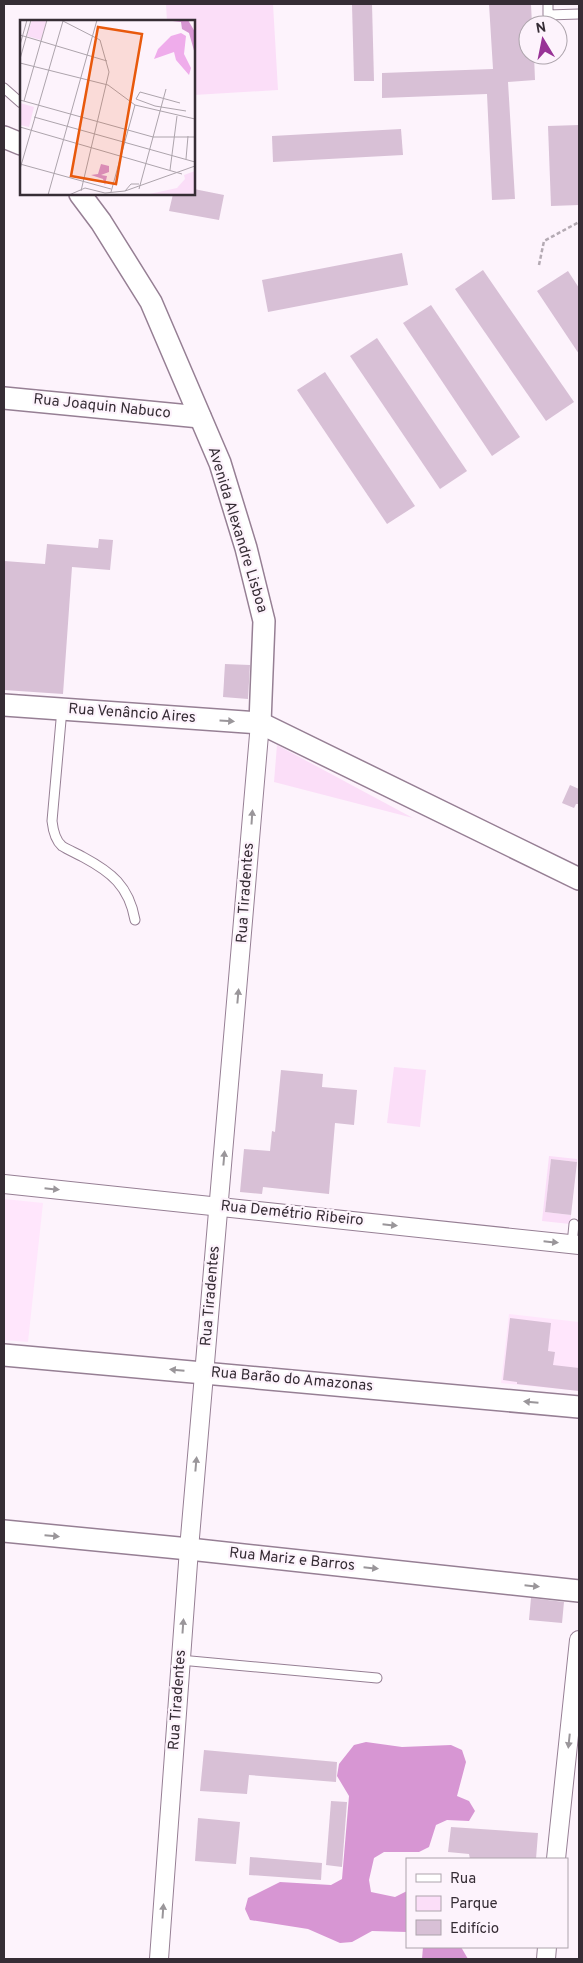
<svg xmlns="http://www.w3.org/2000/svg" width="583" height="1963" font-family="Overpass,sans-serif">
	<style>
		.built { fill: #ffe6fc }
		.green { fill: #fbdef8 }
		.forest { fill: #d796d3 }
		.building { fill: #d8c0d6 }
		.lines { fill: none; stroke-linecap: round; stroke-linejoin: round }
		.service-casing { stroke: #967f94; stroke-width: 11 }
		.minor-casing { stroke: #967f94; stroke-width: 20 }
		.tertiary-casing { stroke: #967f94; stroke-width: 24 }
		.path { stroke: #b4aab3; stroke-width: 2.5; stroke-dasharray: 4 2.5; stroke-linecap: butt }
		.service { stroke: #fff; stroke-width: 9 }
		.minor { stroke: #fff; stroke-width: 18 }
		.tertiary { stroke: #fff; stroke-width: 21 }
		.oneway { fill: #9a969a }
		.labels { text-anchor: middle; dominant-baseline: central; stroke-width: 4.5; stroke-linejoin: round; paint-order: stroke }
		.street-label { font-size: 15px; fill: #362d35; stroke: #fdf3fc }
		.inset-road { fill: none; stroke: #ada4ac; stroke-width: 1 }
		.view { fill: #e8590c; fill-opacity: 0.15; stroke: #e8590c; stroke-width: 2.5 }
		.inset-edge { fill: none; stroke: #362d35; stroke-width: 2.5 }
	</style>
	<rect width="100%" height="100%" fill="#fdf3fc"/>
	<!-- built -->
	<g class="built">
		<path d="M4,1199L43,1203L28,1342L4,1340Z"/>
		<path d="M509,1314L579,1322V1391L501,1383Z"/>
	</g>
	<!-- green -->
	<g class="green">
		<path d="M166,4H273L278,90L194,95V21H167Z"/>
		<path d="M277,745L413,818L274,782Z"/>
		<path d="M394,1067L426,1070L420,1127L387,1123Z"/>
		<path d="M549,1156L577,1159V1162L551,1159L545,1212L571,1215L570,1224L542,1221Z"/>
	</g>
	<!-- forest -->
	<g class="forest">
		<path d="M366,1742L402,1747L451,1745L462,1750L466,1762L457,1796L469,1801L475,1811L469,1821L447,1820L436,1825L429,1847L419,1852H384L374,1858L369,1880L371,1892L395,1897L407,1891V1932L372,1931L352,1942L340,1943L308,1929L250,1920L245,1909L248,1898L280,1882L331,1885L342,1879L349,1796L337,1776L339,1764L354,1745Z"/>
		<path d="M423,1947H461L468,1959H422Z"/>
	</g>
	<!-- building -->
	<g class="building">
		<path d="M352,4H372L374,81H354Z"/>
		<path d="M489,4H531L532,25H528V55H534L535,80L508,82L515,199L492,200L487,94L382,98V73L493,69Z"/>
		<path d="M579,125V205L551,206L548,126Z"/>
		<path d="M401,129L403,155L273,162L272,136Z"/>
		<path d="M194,189L224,195L219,220L169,211L173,194H194Z"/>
		<path d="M402,253L408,285L268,312L262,280Z"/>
		<path d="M483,270L574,402L546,421L455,289Z"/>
		<path d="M568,271L579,288V354L537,291Z"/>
		<path d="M431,305L520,437L492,456L403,323Z"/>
		<path d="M377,338L467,471L440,489L350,356Z"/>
		<path d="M325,372L415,506L387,524L297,390Z"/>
		<path d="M99,539L113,540L110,570L72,567L63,694L4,690V561L45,564L47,544L98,548Z"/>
		<path d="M225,664L250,665L248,699L223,697Z"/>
		<path d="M570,785L579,789V804H576L574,808L562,803Z"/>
		<path d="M281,1070L323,1074L322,1087L357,1090L354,1125L335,1123L329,1194L263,1187L262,1194L240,1192L244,1149L270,1151L272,1131L275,1132Z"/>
		<path d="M551,1159L577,1162L571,1215L545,1212Z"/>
		<path d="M510,1318L551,1323L548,1351L555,1352L553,1365L579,1368V1391L517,1384V1382L503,1380Z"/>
		<path d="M531,1598L564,1602L562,1623L529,1620Z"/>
		<path d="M204,1750L337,1762L336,1782L249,1775L247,1794L200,1791Z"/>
		<path d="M331,1801L347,1802L342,1867L326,1865Z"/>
		<path d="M198,1818L240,1822L236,1864L195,1861Z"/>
		<path d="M451,1827L538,1833L536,1859H470L469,1854L448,1852Z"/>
		<path d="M250,1857L322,1863L321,1880L249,1875Z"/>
	</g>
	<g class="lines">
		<!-- service casing -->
		<g class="service-casing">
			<g id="service">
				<path d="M548,4V15L579,14"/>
				<path d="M4,88L21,103"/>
				<path d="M62,709L52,821C53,830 55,840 62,846C68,850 76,853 83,857C111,872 129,886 135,920"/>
				<path d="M572,1244L574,1224"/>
				<path d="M180,1660L377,1678"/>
			</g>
		</g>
		<!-- minor casing -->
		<g class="minor-casing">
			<g id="minor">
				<path d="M4,1184L579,1245"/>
				<path d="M556,1859L579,1640"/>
				<path d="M159,1959L189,1549L260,723"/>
				<path d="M546,1959L547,1947"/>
			</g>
		</g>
		<!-- tertiary casing -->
		<g class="tertiary-casing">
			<g id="tertiary">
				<path d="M4,137L21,144"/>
				<path d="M80,194L101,222L151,302L220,463L246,548L264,621L260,723"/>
				<path d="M4,398L200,417"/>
				<path d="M4,705L260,723L579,879"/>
				<path d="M4,1355L579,1407"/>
				<path d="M4,1531L189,1549L579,1591"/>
			</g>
		</g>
		<!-- path -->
		<path class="path" d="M539,265L544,241L579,222"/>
		<!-- service -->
		<use href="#service" class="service"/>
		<!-- minor -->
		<use href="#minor" class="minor"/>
		<!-- tertiary -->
		<use href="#tertiary" class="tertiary"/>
	</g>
	<!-- one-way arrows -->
	<defs><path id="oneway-solid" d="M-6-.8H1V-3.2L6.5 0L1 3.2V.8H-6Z" transform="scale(1.25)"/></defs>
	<g class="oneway">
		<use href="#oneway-solid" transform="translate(227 721) rotate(4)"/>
		<use href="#oneway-solid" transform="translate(252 817) rotate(-86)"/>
		<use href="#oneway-solid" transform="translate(238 996) rotate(-85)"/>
		<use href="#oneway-solid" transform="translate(224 1158) rotate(-85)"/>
		<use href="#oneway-solid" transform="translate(52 1189) rotate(6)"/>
		<use href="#oneway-solid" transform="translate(390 1225) rotate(6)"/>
		<use href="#oneway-solid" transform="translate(551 1242) rotate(6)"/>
		<use href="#oneway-solid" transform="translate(177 1370) rotate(-175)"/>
		<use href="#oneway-solid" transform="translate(531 1402) rotate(-175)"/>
		<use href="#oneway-solid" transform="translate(196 1464) rotate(-85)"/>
		<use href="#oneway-solid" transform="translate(52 1536) rotate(5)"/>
		<use href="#oneway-solid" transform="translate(371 1568) rotate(6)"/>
		<use href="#oneway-solid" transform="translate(532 1586) rotate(6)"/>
		<use href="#oneway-solid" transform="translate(183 1626) rotate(-86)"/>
		<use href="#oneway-solid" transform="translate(569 1741) rotate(96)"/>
		<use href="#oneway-solid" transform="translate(163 1911) rotate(-86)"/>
	</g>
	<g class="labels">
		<!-- street labels -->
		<g class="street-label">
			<text transform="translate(102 407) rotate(6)">Rua Joaquin Nabuco</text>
			<text transform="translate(237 530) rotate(73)">Avenida Alexandre Lisboa</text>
			<text transform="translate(132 714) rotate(4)">Rua Venâncio Aires</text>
			<text transform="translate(246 893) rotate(-86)">Rua Tiradentes</text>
			<text transform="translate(292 1214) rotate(6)">Rua Demétrio Ribeiro</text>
			<text transform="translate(211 1296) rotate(-85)">Rua Tiradentes</text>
			<text transform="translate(292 1380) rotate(5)">Rua Barão do Amazonas</text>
			<text transform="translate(292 1560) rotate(6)">Rua Mariz e Barros</text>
			<text transform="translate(178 1700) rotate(-86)">Rua Tiradentes</text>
		</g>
	</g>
	<!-- overview -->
	<g transform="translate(20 20)">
		<rect width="175" height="175" fill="#fdf3fc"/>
		<path d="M12,0H27L21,20L7,16ZM0,83L14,87L9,107L0,105ZM175,151V175H125L157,168L165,159L164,155Z" fill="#fbdef8"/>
		<path d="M144,0H168L175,12V34L169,13L162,9L161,2ZM81,144L89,146V152L81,155L87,156L85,165L83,159L71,155L78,154Z" fill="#d796d3"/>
		<path d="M161,13L166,16L164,34L171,48L169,55L156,40L154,32L134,39L138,29L151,16Z" fill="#efaceb"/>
		<path class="inset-road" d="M41,0L80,20L89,52L61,171M0,15L87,41M0,25L7,0M0,39L11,0M0,43L88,65L115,85L175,99M0,80L133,117H175M4,81L27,0M160,83L120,72L116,79L135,86L166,91M14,97L175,142M0,107L162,154M166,139L168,116M0,144L91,169M0,149L43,1M150,150L157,96M119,169L146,69M105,171L111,164H119M91,172L115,85M28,175L77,0M49,175L65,168L85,173L105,171L175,146"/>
		<path class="view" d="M78,7L122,14L96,164L51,156Z"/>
		<rect width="175" height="175" class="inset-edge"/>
	</g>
	<!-- border -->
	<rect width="583" height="1963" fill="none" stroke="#362d35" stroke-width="10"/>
	<!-- legend -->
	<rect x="406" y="1858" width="162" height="90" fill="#fdf3fc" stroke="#ada4ac"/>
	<rect x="416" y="1874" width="25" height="8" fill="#ffffff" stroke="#ada4ac"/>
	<text x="450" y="1883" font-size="15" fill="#362d35">Rua</text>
	<rect x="416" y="1896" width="25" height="15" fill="#fbdef8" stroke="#ada4ac"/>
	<text x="450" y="1908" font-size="15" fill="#362d35">Parque</text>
	<rect x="416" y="1920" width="25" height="15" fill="#d8c0d6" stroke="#ada4ac"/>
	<text x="450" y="1933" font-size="15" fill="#362d35">Edifício</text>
	<!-- north arrow -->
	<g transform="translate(543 40) rotate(350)"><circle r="24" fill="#fdf3fc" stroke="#ada4ac"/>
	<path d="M0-4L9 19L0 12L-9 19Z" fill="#983296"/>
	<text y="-8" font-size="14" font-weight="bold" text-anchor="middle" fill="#362d35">N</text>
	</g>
</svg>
